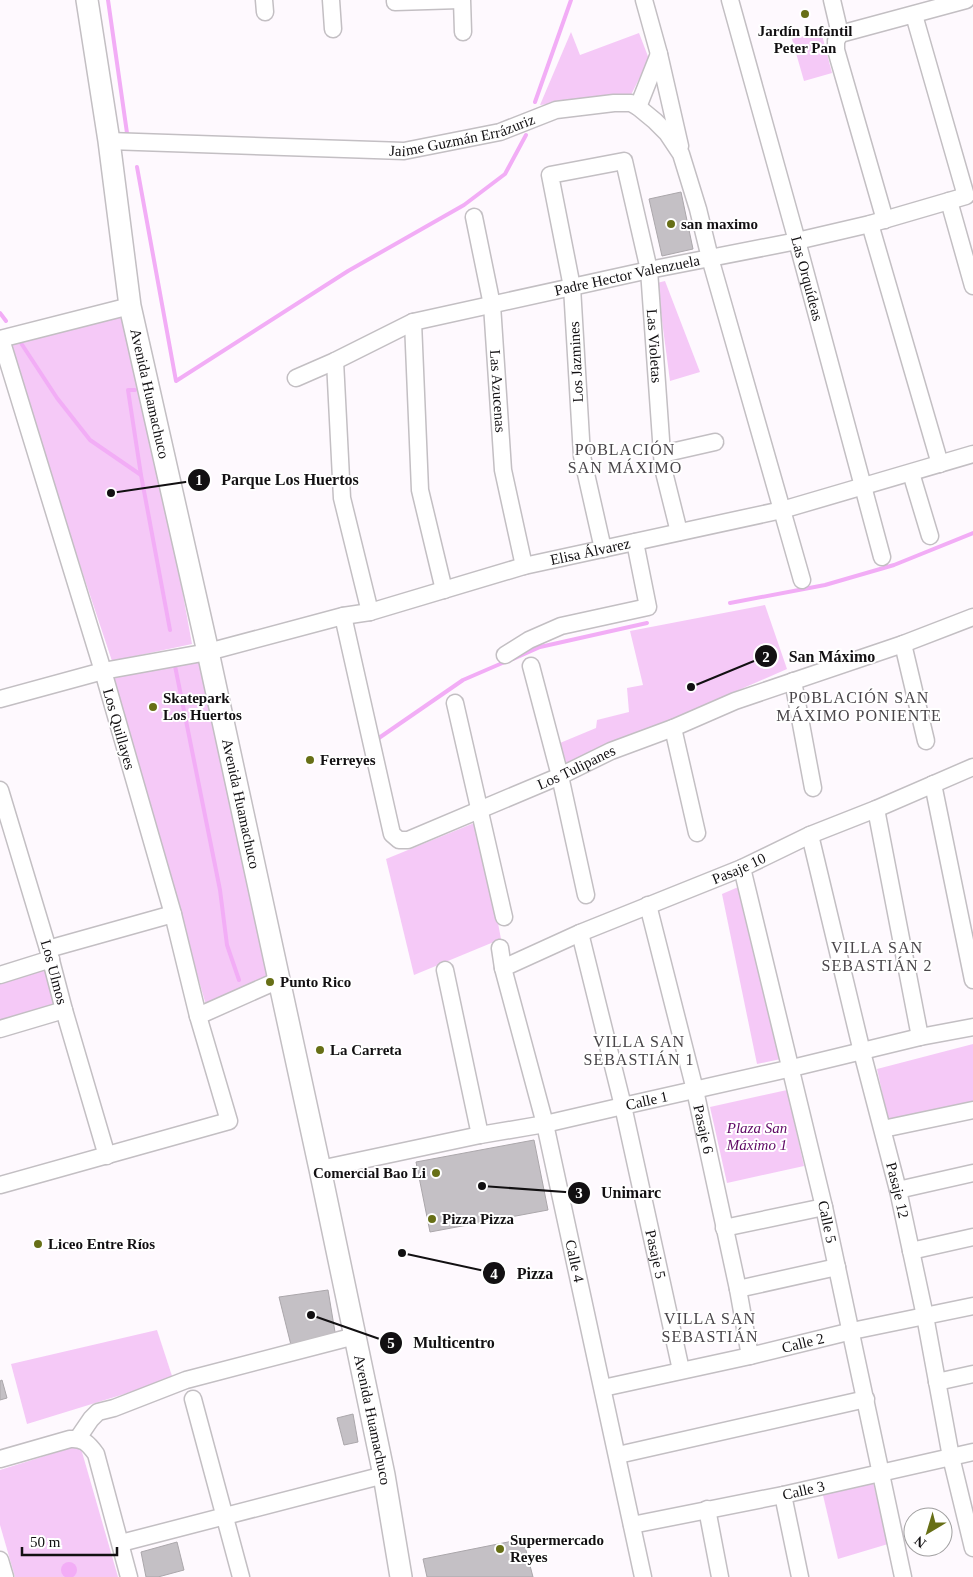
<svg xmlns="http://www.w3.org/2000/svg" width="973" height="1577" font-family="Georgia,serif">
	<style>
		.green { fill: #f5c9f7 }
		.water { fill: #f2adf6 }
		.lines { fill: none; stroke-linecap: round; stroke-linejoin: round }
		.stream { stroke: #f2adf6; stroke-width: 4 }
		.building { fill: #c4c0c5; stroke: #aba7ab }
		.minor-casing { stroke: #c3bfc3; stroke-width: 19 }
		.major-casing { stroke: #c3bfc3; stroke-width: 24 }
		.minor { stroke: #fff; stroke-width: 16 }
		.major { stroke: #fff; stroke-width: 21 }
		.poi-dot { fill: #676f16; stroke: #fff; stroke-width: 2 }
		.labels { text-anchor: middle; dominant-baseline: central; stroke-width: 4; stroke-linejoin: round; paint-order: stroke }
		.poi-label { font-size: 15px; font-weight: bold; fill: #121012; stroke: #fff; text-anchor: start }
		.street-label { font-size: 15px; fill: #121012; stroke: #fff }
		.park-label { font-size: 15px; font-style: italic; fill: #5e0764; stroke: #fff }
		.neighbourhood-label { font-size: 16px; letter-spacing: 1px; fill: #494549; stroke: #fff }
		.leader { fill: none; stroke: #121012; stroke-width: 2 }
		.callout-dot { fill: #121012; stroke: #fff; stroke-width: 2 }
		.mark-label { font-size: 15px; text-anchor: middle; font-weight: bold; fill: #fff }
		.callout-label { font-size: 16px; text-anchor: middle; font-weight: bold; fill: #121012; stroke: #fff; stroke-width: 4; stroke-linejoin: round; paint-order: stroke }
	</style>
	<rect width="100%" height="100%" fill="#fef9fe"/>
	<!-- green -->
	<g class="green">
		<path d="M821,31L832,73L804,81L792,39Z"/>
		<path d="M571,32L580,55L639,33L649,59L631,95L540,105Z"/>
		<path d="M665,281L700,372L670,381L657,283Z"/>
		<path d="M131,311L192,644L112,661L6,343Z"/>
		<path d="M765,605L787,669L567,765L560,743L596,728L597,720L629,712L627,688L643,685L630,631Z"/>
		<path d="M198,657L240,849L276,980L208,1012L110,673Z"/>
		<path d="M479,821L501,939L414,975L386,859Z"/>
		<path d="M743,885L781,1059L757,1064L722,894Z"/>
		<path d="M46,967L56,1005L0,1022V982Z"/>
		<path d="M973,1044V1104L889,1123L877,1069Z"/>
		<path d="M787,1090L804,1166L727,1183L710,1107Z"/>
		<path d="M157,1330L173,1379L27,1424L11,1364Z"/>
		<path d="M80,1445L118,1577H15L0,1525V1470Z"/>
		<path d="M873,1482L888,1544L838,1559L822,1491Z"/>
	</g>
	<!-- water -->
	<circle class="water" cx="69" cy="1570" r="8"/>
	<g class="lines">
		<!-- stream -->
		<g class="stream">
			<path d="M108,0L127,133"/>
			<path d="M535,102L571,0"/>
			<path d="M137,167L176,381L348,271L464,205L505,174L526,135"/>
			<path d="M0,313L6,321"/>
			<path d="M19,340L57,398L90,440L141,475"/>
			<path d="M135,390H128L141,475L170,630"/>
			<path d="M730,603L825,585L894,565L973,533"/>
			<path d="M513,659L540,647L647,623"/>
			<path d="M174,661L220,890L227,945L239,980"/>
			<path d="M376,740L463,680L507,661"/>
		</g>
	</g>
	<!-- building -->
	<g class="building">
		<path d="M681,192L693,249L662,256L649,199Z"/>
		<path d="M534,1140L548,1210L430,1232L416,1162Z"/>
		<path d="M328,1290L336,1338L292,1349L279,1297Z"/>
		<path d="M2,1380L7,1398L0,1400V1381Z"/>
		<path d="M353,1414L358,1442L344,1445L337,1418Z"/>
		<path d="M523,1539L533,1577H427L423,1559Z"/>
		<path d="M177,1542L184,1570L158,1577H146L141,1552Z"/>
	</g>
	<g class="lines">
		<!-- minor casing -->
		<g class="minor-casing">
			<g id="minor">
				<path d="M264,0L265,12"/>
				<path d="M331,0L333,29"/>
				<path d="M395,0V2L460,0"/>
				<path d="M462,0L463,32"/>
				<path d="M644,0L659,54L680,146"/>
				<path id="s1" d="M730,0L797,241L882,557"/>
				<path d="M832,0L840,34"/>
				<path d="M638,107L659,54"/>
				<path id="s2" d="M109,141L404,151L500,132L556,110L614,103H631L638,107L655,121L667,133L681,154L698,209L710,258L802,580"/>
				<path d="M949,201L973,286"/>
				<path id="s3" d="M474,217L492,305L503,470L524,566"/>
				<path d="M885,220L836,50V41L840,34L966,0"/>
				<path d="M870,224L940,464"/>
				<path d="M413,322L420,490L444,590"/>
				<path d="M0,339L130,306"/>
				<path d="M335,361L342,498L370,612"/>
				<path id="s4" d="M296,378L335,361L413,322L649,270L797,241L870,224L966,196L914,15"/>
				<path d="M662,454L715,442"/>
				<path d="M911,473L930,536"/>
				<path id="s5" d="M603,549L582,456L572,287L550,175L624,161L649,270L663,468L679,532"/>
				<path id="s6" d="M343,616L392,834L399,840H408L560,776L611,751L673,728L735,701L903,644L973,617"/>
				<path d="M903,644L926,741"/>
				<path d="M505,655L529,640L561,626L648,607L635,542"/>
				<path d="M531,666L560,776L586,895"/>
				<path d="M793,681L813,788"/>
				<path id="s7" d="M0,699L103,671L208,652L343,616L370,612L524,566L782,510L973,454"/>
				<path d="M455,703L504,917"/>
				<path d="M673,728L697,833"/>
				<path d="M933,784L973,980"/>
				<path id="s8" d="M0,790L48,949L64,1010L107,1156"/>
				<path d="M876,809L920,1037"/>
				<path id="s9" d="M810,835L862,1052L898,1190L925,1316L951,1457L973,1548"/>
				<path id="s10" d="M742,868L824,1207L903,1577"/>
				<path id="s11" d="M648,905L695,1090L738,1289L750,1356"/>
				<path id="s12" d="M580,933L623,1106L681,1370"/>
				<path id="s13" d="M500,948L503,968L545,1124L643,1577"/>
				<path d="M48,949L173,914"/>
				<path id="s14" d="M503,968L580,933L742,868L810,835L876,809L973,767"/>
				<path d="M445,970L480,1135"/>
				<path d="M0,975L51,959"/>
				<path d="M198,1016L279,980"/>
				<path d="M0,1029L64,1010"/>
				<path d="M883,1129L973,1110"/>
				<path id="s15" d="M320,1169L480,1135L545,1124L623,1106L792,1068L920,1037L973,1027"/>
				<path d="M0,1185L229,1121L198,1016L173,914L103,671L1,339"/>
				<path d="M898,1190L973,1173"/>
				<path d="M724,1228L824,1207"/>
				<path d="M911,1251L973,1237"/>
				<path d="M738,1289L837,1267"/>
				<path d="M937,1382L973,1374"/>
				<path id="s16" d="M603,1388L750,1356L852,1331L973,1306"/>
				<path d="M193,1399L241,1577"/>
				<path d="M78,1438L91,1419L98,1412L114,1408L186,1380L355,1336"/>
				<path d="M618,1455L866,1399"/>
				<path d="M0,1459L70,1439C83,1438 88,1443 96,1454L129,1577"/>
				<path d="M783,1495L800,1577"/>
				<path d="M707,1509L720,1577"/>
				<path id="s17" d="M632,1525L783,1495L973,1452"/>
				<path d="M121,1543L384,1475"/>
				<path d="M0,1560L5,1577"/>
			</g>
		</g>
		<!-- major casing -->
		<g class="major-casing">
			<g id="major">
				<path id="s18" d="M87,0L109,141L130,306L208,652L320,1169L384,1475L401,1577"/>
			</g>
		</g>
		<!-- minor -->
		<use href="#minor" class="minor"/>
		<!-- major -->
		<use href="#major" class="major"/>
	</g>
	<!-- markers -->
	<g class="poi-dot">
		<circle cx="805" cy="14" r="5"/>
		<circle cx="671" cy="224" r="5"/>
		<circle cx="153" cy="707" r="5"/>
		<circle cx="310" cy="760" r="5"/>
		<circle cx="270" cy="982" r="5"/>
		<circle cx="320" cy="1050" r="5"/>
		<circle cx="436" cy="1173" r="5"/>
		<circle cx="432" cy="1219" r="5"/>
		<circle cx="38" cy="1244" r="5"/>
		<circle cx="500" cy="1549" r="5"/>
	</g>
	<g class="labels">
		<!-- poi labels -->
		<g class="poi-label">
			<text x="805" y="31" text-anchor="middle">Jardín Infantil<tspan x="805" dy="17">Peter Pan</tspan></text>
			<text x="681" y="224">san maximo</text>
			<text x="163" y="698">Skatepark<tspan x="163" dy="17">Los Huertos</tspan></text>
			<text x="320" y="760">Ferreyes</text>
			<text x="280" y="982">Punto Rico</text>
			<text x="330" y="1050">La Carreta</text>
			<text x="426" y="1173" text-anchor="end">Comercial Bao Li</text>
			<text x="442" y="1219">Pizza Pizza</text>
			<text x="48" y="1244">Liceo Entre Ríos</text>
			<text x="510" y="1540">Supermercado<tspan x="510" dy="17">Reyes</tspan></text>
		</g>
		<!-- street labels -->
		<g class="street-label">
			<text stroke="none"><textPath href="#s2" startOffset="355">Jaime Guzmán Errázuriz</textPath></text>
			<text stroke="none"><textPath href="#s4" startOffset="349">Padre Hector Valenzuela</textPath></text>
			<text stroke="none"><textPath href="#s1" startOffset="289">Las Orquídeas</textPath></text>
			<text stroke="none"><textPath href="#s5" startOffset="642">Las Violetas</textPath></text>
			<text transform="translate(576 362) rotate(-93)">Los Jazmines</text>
			<text stroke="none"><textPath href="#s3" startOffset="176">Las Azucenas</textPath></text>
			<text stroke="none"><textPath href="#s18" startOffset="399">Avenida Huamachuco</textPath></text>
			<text stroke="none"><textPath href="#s7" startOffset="609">Elisa Álvarez</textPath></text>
			<text transform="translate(119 729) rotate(74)">Los Quillayes</text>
			<text stroke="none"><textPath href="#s6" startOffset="425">Los Tulipanes</textPath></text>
			<text stroke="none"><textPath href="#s18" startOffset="819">Avenida Huamachuco</textPath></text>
			<text stroke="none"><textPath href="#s14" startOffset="256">Pasaje 10</textPath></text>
			<text stroke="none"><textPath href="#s8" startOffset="190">Los Ulmos</textPath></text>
			<text stroke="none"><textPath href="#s15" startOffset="334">Calle 1</textPath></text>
			<text stroke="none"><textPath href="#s11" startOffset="231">Pasaje 6</textPath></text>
			<text stroke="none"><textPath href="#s9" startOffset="366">Pasaje 12</textPath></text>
			<text stroke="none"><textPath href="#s10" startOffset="364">Calle 5</textPath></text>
			<text stroke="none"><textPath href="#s12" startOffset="330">Pasaje 5</textPath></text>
			<text stroke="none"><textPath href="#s13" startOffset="322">Calle 4</textPath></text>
			<text stroke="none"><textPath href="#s16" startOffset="205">Calle 2</textPath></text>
			<text stroke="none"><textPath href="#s18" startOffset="1449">Avenida Huamachuco</textPath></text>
			<text stroke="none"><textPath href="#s17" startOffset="175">Calle 3</textPath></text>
		</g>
		<!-- park labels -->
		<g class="park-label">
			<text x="757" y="1128">Plaza San<tspan x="757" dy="17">Máximo 1</tspan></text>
		</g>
		<!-- neighbourhood labels -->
		<g class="neighbourhood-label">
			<text x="625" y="449">POBLACIÓN<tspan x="625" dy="18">SAN MÁXIMO</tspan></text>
			<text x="859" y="697">POBLACIÓN SAN<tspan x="859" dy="18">MÁXIMO PONIENTE</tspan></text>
			<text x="877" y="947">VILLA SAN<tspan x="877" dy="18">SEBASTIÁN 2</tspan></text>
			<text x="639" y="1041">VILLA SAN<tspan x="639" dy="18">SEBASTIÁN 1</tspan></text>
			<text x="710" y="1318">VILLA SAN<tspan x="710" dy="18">SEBASTIÁN</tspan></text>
		</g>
	</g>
	<!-- callouts -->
	<path class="leader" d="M111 493L199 480M691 687L766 656M482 1186L579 1193M402 1253L494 1273M311 1315L391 1343"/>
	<g class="callout-dot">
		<circle cx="111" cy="493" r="5"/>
		<circle cx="691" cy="687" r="5"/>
		<circle cx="482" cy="1186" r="5"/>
		<circle cx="402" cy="1253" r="5"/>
		<circle cx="311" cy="1315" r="5"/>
		<circle cx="199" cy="480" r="12"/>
		<circle cx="766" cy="656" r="12"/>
		<circle cx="579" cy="1193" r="12"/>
		<circle cx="494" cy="1273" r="12"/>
		<circle cx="391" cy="1343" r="12"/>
	</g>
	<g class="mark-label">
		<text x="199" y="485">1</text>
		<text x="766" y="662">2</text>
		<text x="579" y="1198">3</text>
		<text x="494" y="1279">4</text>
		<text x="391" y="1348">5</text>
	</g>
	<g class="callout-label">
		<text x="290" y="485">Parque Los Huertos</text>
		<text x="832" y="662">San Máximo</text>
		<text x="631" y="1198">Unimarc</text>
		<text x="535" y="1279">Pizza</text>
		<text x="454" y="1348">Multicentro</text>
	</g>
	<!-- north arrow -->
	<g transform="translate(928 1532) rotate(218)"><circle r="24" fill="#ffffff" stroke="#a09fa0"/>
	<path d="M0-4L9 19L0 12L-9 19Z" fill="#676f16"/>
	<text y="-8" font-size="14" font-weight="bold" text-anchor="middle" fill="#121012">N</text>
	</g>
	<!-- scale -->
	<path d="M22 1547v8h95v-8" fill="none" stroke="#121012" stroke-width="2.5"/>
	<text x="30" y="1547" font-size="15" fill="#121012" stroke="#ffffff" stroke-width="4" paint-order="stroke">50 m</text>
</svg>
